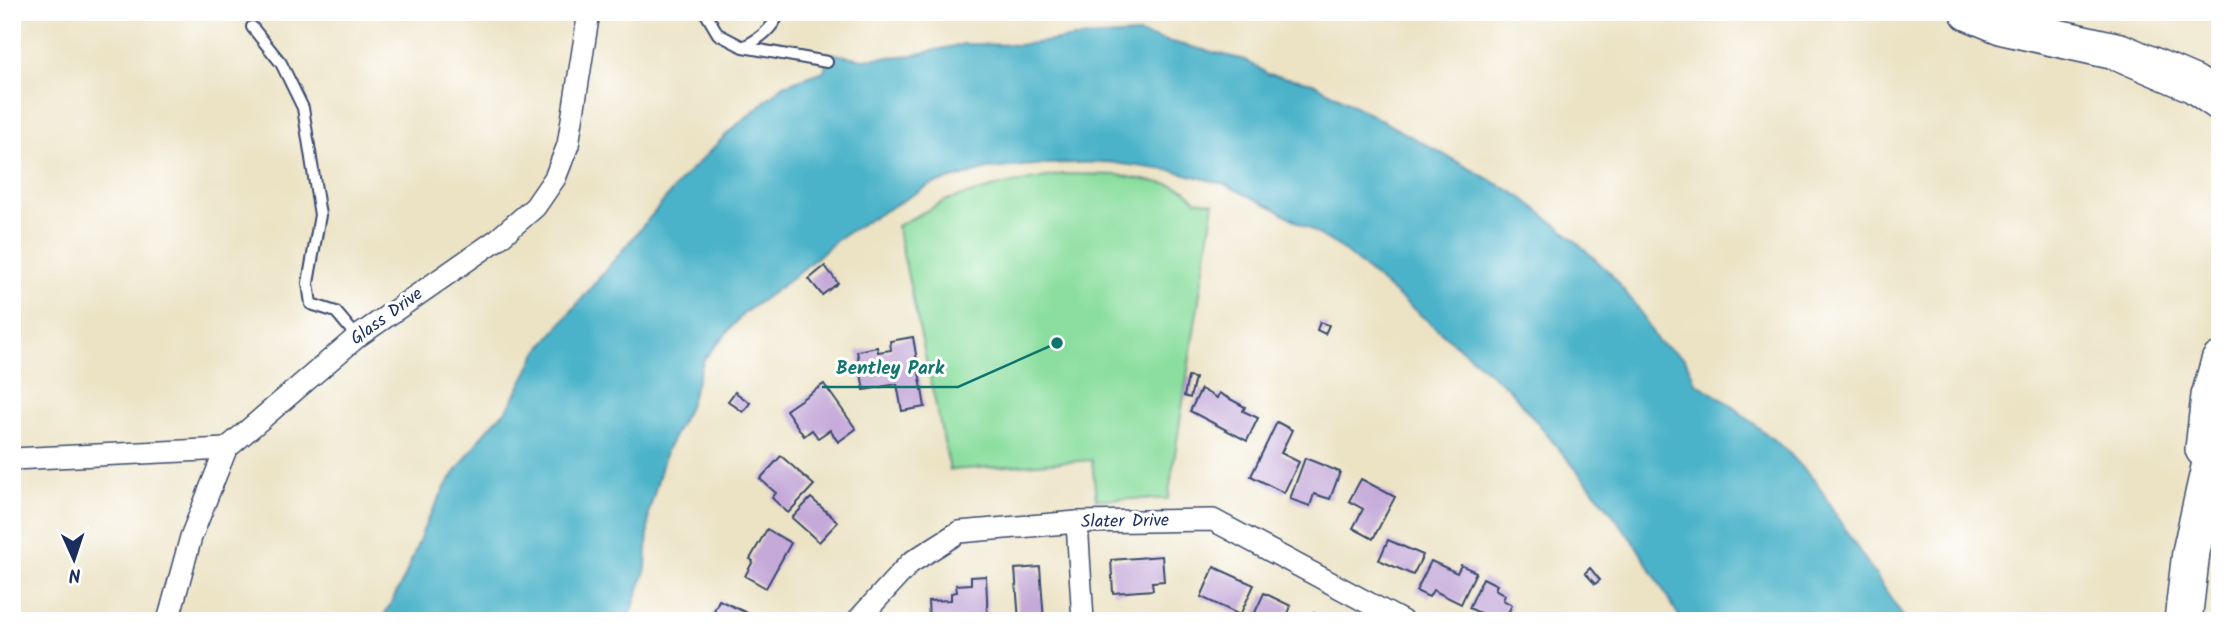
<svg xmlns="http://www.w3.org/2000/svg" width="2232" height="633" font-family="Kalam,sans-serif">
	<style>
		.green { fill: #8bde9f; stroke: #53867e; stroke-width: 2 }
		.water { fill: #4bb3c9; stroke: #337194; stroke-width: 2 }
		.building { fill: #c5aad9 }
		.lines { fill: none; stroke-linecap: round; stroke-linejoin: round }
		.lane-casing { stroke: #3a4a6d; stroke-width: 14 }
		.street-casing { stroke: #3a4a6d; stroke-width: 24 }
		.highway-casing { stroke: #3a4a6d; stroke-width: 40 }
		.lane { stroke: #fff; stroke-width: 10 }
		.street { stroke: #fff; stroke-width: 21 }
		.highway { stroke: #fff; stroke-width: 37 }
		.labels { text-anchor: middle; dominant-baseline: central; stroke-width: 6; stroke-linejoin: round; paint-order: stroke }
		.street-label { font-size: 18px; fill: #1b2f5e; stroke: #fff }
		.leader { fill: none; stroke: #0f766e; stroke-width: 2.5 }
		.callout-dot { fill: #0f766e; stroke: #fff; stroke-width: 2.5 }
		.callout-label { font-size: 19px; text-anchor: middle; font-weight: bold; fill: #0f766e; stroke: #fff; stroke-width: 6; stroke-linejoin: round; paint-order: stroke }
	</style>
	<rect width="100%" height="100%" fill="#fff"/>
	<filter id="ink" filterUnits="userSpaceOnUse"><feTurbulence type="fractalNoise" baseFrequency=".0143" numOctaves="2"/><feDisplacementMap in="SourceGraphic" scale="14" xChannelSelector="R" yChannelSelector="G"/><feConvolveMatrix kernelMatrix="1 2 1 2 8 2 1 2 1" color-interpolation-filters="sRGB"/></filter>
	<filter id="wash" filterUnits="userSpaceOnUse"><feTurbulence type="fractalNoise" baseFrequency=".00686" numOctaves="4" result="noise"/><feDisplacementMap in="SourceGraphic" scale="28" xChannelSelector="R" yChannelSelector="G"/><feGaussianBlur stdDeviation="1.57" result="paint"/><feColorMatrix in="noise" values="0 0 0 0 0 0 0 0 0 0 0 0 0 0 0 0 0 1.4 0 .05"/><feComposite in="paint" operator="in"/></filter>
	<g filter="url(#wash)">
		<rect width="100%" height="100%" fill="#ece3c5"/>
		<!-- green -->
		<path class="green" d="M1064,174L1118,175L1172,185L1186,190L1195,200L1214,203L1168,499H1096L1092,460L950,470L897,226L947,200L1003,185Z"/>
		<!-- water -->
		<path class="water" d="M1138,34L1245,60L1268,74L1313,83L1520,196L1568,234L1610,273L1638,308L1658,342L1685,359L1696,383L1727,402L1786,450L1817,483L1840,522L1906,621H1682L1637,547L1605,504L1509,389L1338,246L1274,208L1224,184L1174,171L1107,162L1047,164L988,169L930,185L843,235L790,280L744,313L704,359L688,409L666,451L649,512L646,569L628,621H381L403,581L427,521L447,484L484,433L509,407L538,351L683,178L729,132L784,85L824,71L829,53L863,59L913,55L964,44L1019,45L1083,37Z"/>
		<g id="blocks">
			<!-- building -->
			<g class="building">
				<path d="M825,266L838,283L822,295L809,279Z"/>
				<path d="M1320,322L1329,325L1325,334L1317,330Z"/>
				<path d="M913,337L925,407L902,411L897,384L864,390L857,351L877,347L878,352L891,350L890,341Z"/>
				<path d="M1188,377L1195,378L1190,398L1184,396Z"/>
				<path d="M824,384L856,429L838,442L830,430L818,438L812,430L804,436L786,410Z"/>
				<path d="M1201,389L1217,398L1219,393L1245,407L1243,411L1258,418L1247,441L1190,411Z"/>
				<path d="M735,392L750,403L743,412L728,401Z"/>
				<path d="M1277,422L1292,430L1281,453L1299,462L1284,493L1251,476Z"/>
				<path d="M781,456L814,485L788,513L772,498L776,493L760,479Z"/>
				<path d="M1305,458L1340,472L1330,499L1314,494L1310,506L1290,499Z"/>
				<path d="M1361,479L1395,497L1373,539L1353,528L1363,509L1349,501Z"/>
				<path d="M811,498L838,522L819,542L792,518Z"/>
				<path d="M767,529L791,543L766,588L745,576L753,561L750,559Z"/>
				<path d="M1388,540L1423,555L1413,575L1379,560Z"/>
				<path d="M1162,556L1164,581L1152,582L1153,590L1113,593L1111,560Z"/>
				<path d="M1431,561L1457,573L1461,565L1476,572L1461,604L1433,590L1429,597L1416,591Z"/>
				<path d="M1040,567L1044,621H1019L1015,569Z"/>
				<path d="M1214,567L1254,585L1240,615L1201,597Z"/>
				<path d="M1590,568L1600,580L1595,584L1585,573Z"/>
				<path d="M986,576L988,621H929L928,601L951,600V593L957,592L956,585L971,584V577Z"/>
				<path d="M1483,578L1497,585L1495,589L1505,595L1503,600L1512,605L1504,621H1497L1469,608Z"/>
				<path d="M1264,593L1291,606L1287,616L1293,619L1292,621H1251Z"/>
				<path d="M719,600L747,613L743,621H709Z"/>
				<path d="M1314,613L1332,621H1298L1301,615L1311,619Z"/>
			</g>
		</g>
	</g>
	<g filter="url(#ink)">
		<use href="#blocks" fill-opacity="0" stroke="#3a4a6d" stroke-width="2"/>
		<g class="lines">
			<!-- lane casing -->
			<g class="lane-casing">
				<g id="lane">
					<path d="M705,12L718,34L743,47L827,62"/>
					<path d="M252,27L281,63L303,108L320,215L308,283L311,304L336,312L357,337"/>
					<path d="M743,47C761,38 771,30 780,12"/>
				</g>
			</g>
			<!-- street casing -->
			<g class="street-casing">
				<g id="street">
					<path d="M12,459L226,449"/>
					<path d="M1077,522L1083,621"/>
					<path d="M168,621L191,537L226,449L357,337L498,239L535,207L555,178L568,145L589,12"/>
					<path d="M857,621L910,563L959,532L1077,522L1213,520L1402,621"/>
				</g>
			</g>
			<!-- highway casing -->
			<g class="highway-casing">
				<g id="highway">
					<path d="M1969,12L2003,26L2120,52L2194,84L2220,102"/>
					<path d="M2204,449L2210,396L2220,361"/>
					<path d="M2183,621L2191,552L2220,423"/>
				</g>
			</g>
			<!-- lane -->
			<use href="#lane" class="lane"/>
			<!-- street -->
			<use href="#street" class="street"/>
			<!-- highway -->
			<use href="#highway" class="highway"/>
		</g>
	</g>
	<g class="labels">
		<!-- street labels -->
		<g class="street-label">
			<text transform="translate(387 317) rotate(-36)">Glass Drive</text>
			<text transform="translate(1125 522) rotate(-1)">Slater Drive</text>
		</g>
	</g>
	<!-- callouts -->
	<path class="leader" d="M1057 343L958 387H822"/>
	<circle class="callout-dot" cx="1057" cy="343" r="7"/>
	<g class="callout-label">
		<text x="890" y="374">Bentley Park</text>
	</g>
	<!-- margin -->
	<rect width="2232" height="633" fill="none" stroke="#fff" stroke-width="42"/>
	<!-- north arrow -->
	<g transform="translate(74 559) rotate(177)" stroke="#ffffff" stroke-width="5" paint-order="stroke">
	<path d="M0-5L12 26L0 18L-12 26Z" fill="#1b2f5e"/>
	<text y="-10" font-size="19" font-weight="bold" text-anchor="middle" fill="#1b2f5e">N</text>
	</g>
</svg>
